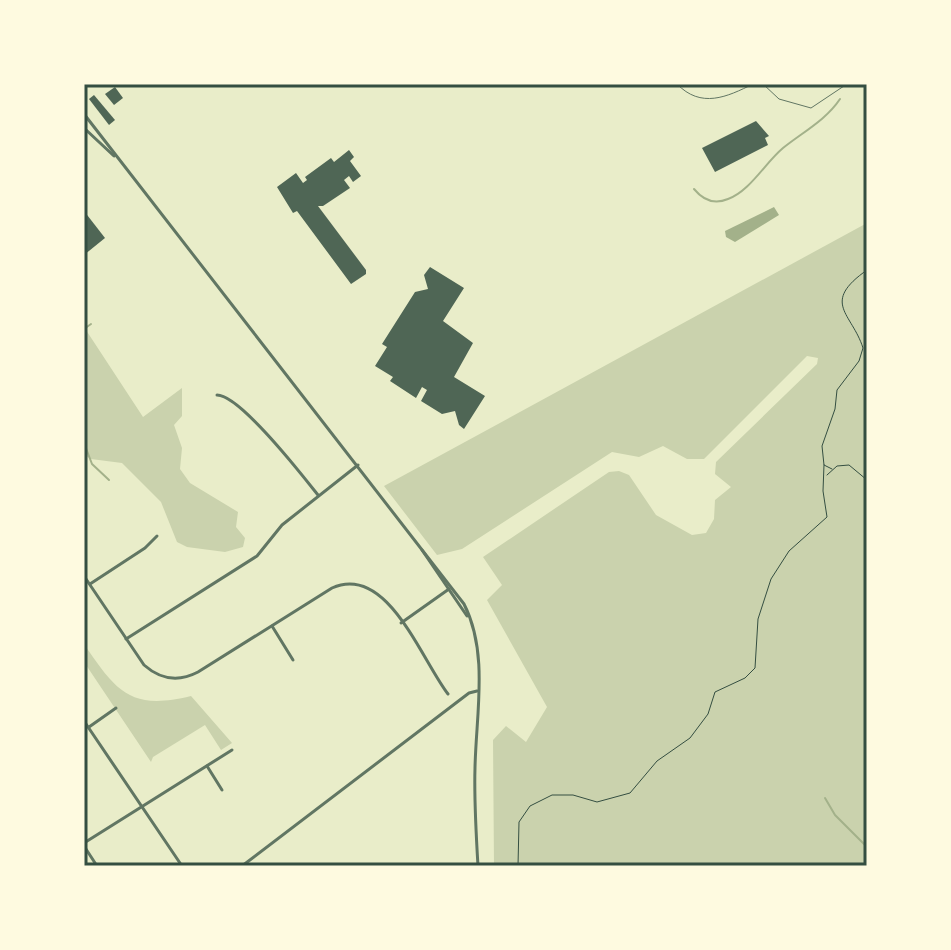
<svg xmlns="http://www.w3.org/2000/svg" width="951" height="950" font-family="'Titillium Web',sans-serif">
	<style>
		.green { fill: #cad2ad }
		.water { fill: #a3b18a }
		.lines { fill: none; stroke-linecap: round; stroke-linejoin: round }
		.stream { stroke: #a3b18a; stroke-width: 2 }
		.building { fill: #4f6655 }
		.path { stroke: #344e41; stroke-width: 1 }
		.service { stroke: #617663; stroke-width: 1 }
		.minor { stroke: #617663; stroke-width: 3 }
		.tertiary { stroke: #617663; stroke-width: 3 }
		.primary { stroke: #344e41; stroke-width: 4 }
		.neatline { fill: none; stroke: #344e41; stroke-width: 3 }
	</style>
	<rect width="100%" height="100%" fill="#e9edc9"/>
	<!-- green -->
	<g class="green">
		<path d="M867,223V866H494L493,740L506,726L526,742L547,707L487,600L502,585L483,557L609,472L619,471L629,475L656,515L692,535L706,533L714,519L715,500L731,487L715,474L716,462L817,364L818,358L807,356L704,459H687L663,446L639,457L612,452L462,549L437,555L384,486Z"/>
		<path d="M84,327L143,417L182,388V416L174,425L182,448L180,469L190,483L238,512L236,527L245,538L243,547L225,552L187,547L177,542L161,502L122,463L91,459L84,455Z"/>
		<path d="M84,644C116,691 130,711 191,696L232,743L221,750L205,725L153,757L151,762L84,662Z"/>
	</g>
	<!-- water -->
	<path class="water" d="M774,207L779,215L735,242L726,237L725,231Z"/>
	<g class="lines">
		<!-- stream -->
		<g class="stream">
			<path d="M694,189C703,200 714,205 728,199C750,191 765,163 783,148C803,132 826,120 840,99"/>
			<path d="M84,329L91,324"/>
			<path d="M84,443L92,464L109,480"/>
			<path d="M825,798L835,815L867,847"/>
		</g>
	</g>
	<!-- building -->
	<g class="building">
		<path d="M115,87L123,98L114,105L105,94Z"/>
		<path d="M94,95L115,120L109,125L89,99Z"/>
		<path d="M756,121L769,136L765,138L768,145L715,172L702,148Z"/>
		<path d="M349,150L354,157L350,161L361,176L353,182L349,176L344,180L350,188L323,206H318L366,270V274L351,284L297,211L293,213L277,187L296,173L303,183L307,180L305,177L331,158L334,162Z"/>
		<path d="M84,211L105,238L84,255Z"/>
		<path d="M430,267L464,288L443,321L473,343L454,377L485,396L464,429L459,425L455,411L442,414L421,401L427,390L422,387L416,398L390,381L393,377L375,366L387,347L382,344L415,292L428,289L424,275Z"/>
	</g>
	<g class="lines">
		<!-- path -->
		<g class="path">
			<path d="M832,469L824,465L822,446L835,409L837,390L859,361L863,348C852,313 820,303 867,270"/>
			<path d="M827,475L837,466L849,465L867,480"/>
			<path d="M518,866L519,822L530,806L552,795H573L597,802L630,793L657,761L690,738L708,714L715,692L745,678L755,668L758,619L771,579L789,551L827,517L823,491L824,465"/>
		</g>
		<!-- service -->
		<g class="service">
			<path d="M677,84C701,109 727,97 753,84"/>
			<path d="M763,84L779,99L811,108L847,84"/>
		</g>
		<!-- minor -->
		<g class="minor">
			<path d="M217,395C240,395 302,475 318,495"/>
			<path d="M84,576L144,665C161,680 179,682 198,672L332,588C387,563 421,659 448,694"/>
			<path d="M90,584L145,548L157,536"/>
			<path d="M401,623L449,589"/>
			<path d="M272,626L293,660"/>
			<path d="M126,639L257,556L282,525L358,465"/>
			<path d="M84,721L182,866"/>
			<path d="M89,727L116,708"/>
			<path d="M207,766L222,790"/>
			<path d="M84,843L232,750"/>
			<path d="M84,846L97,866"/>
			<path d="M242,866L469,693L477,691"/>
		</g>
		<!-- tertiary -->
		<g class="tertiary">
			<path d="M84,114L464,604C489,653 476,714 475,768C474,800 476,833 478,866"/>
			<path d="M84,128L114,156"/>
			<path d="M422,550L467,616"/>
		</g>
		<!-- primary -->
		<path class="primary" d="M84,113V114"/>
	</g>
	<!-- border -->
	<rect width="951" height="950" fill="none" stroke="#fefae0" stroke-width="172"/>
	<rect x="86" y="86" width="779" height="778" class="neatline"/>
</svg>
